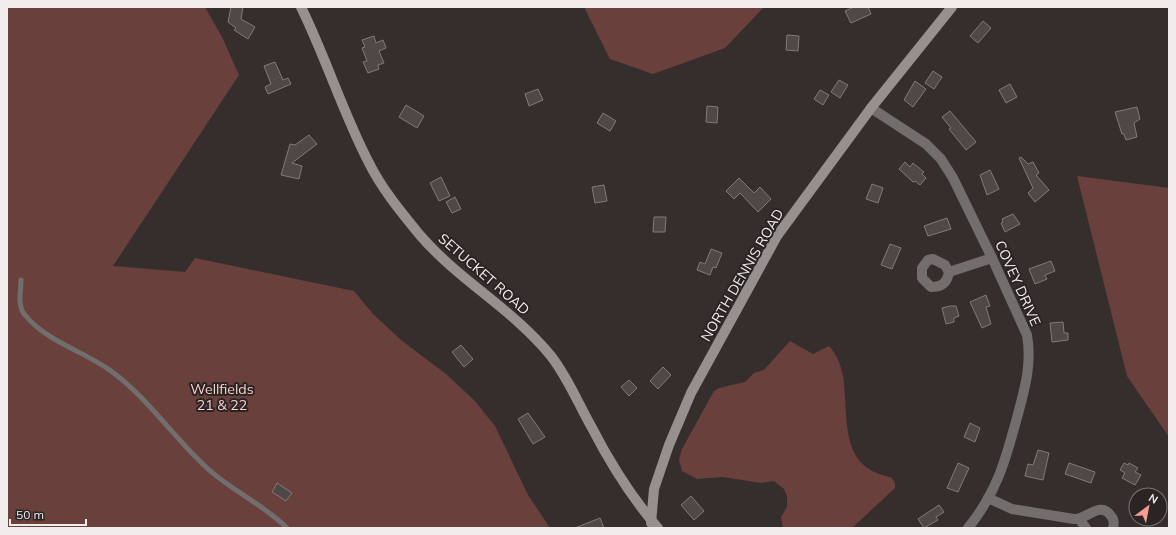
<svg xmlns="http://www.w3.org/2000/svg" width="1176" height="535" font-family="Mulish,sans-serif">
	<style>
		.green { fill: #6a403d }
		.building { fill: #504847; stroke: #827a79 }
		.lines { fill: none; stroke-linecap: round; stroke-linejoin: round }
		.lane { stroke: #726e6d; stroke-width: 5 }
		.street { stroke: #726e6d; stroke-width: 10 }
		.secondary { stroke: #96908f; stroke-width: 10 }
		.labels { text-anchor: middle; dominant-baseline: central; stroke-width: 4; stroke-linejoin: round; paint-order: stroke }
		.street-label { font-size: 14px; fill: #f2eded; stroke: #2b2424 }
		.park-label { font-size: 14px; fill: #f9d0cc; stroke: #2b2424 }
	</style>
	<rect width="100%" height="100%" fill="#362e2d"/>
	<!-- green -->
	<g class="green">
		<path d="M7,7H205L222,37L239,75L113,266L185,272L195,258L354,291L373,314L401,340L446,374L474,400L495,426L528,495L550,528H7Z"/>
		<path d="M584,7H764L725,48L653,74L610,59Z"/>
		<path d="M1077,176L1169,188V437L1127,376Z"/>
		<path d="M790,341L813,354L829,346C834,352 839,360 841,368C850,398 838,450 869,469C876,474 884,475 892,478L895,483V488L852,528H783L781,517L787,507V496L784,489L774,481L761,483L723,477L697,479L682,471L679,460L682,449L714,391L719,388L745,382L754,373L764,370Z"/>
	</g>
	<!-- building -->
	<g class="building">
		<path d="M231,7H243L241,19L255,27L248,39L234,30L236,28L228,22Z"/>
		<path d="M854,7H868L871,14L851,23L845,11Z"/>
		<path d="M983,21L991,28L978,43L970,36Z"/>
		<path d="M787,35L799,36L798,51L786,50Z"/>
		<path d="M374,36L376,43L383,40L386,48L379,51L384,63L378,65L379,69L368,73L363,62L367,61L362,48L365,47L362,40Z"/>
		<path d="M275,62L283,80L288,78L291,84L268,94L265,87L271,84L264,66Z"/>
		<path d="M933,71L942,77L934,89L925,83Z"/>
		<path d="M839,80L848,85L840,98L831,92Z"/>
		<path d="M915,81L926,89L913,107L904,100Z"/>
		<path d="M1010,84L1017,97L1006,103L999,90Z"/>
		<path d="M538,89L543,100L529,106L525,94Z"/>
		<path d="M820,90L829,95L823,105L814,99Z"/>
		<path d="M406,105L424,116L417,128L399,117Z"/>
		<path d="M707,106L718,107L717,123L706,122Z"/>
		<path d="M1137,107L1140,119L1134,123L1137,137L1126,140L1124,134H1122L1115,112Z"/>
		<path d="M950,111L976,142L966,150L949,129L951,128L942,117Z"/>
		<path d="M603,113L616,121L610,131L597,123Z"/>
		<path d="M309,135L317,144L292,163L302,166L299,179L281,175L290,144L295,145Z"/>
		<path d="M1021,157L1028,164L1033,162L1039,173L1036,175L1049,190L1035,202L1028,193L1033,188L1019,158Z"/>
		<path d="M905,162L910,167L913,163L924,172L922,174L926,178L920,185L915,181L913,182L899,169Z"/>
		<path d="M990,170L999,189L987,195L980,175Z"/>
		<path d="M441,177L450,196L439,201L430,183Z"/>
		<path d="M739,178L754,193L760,187L771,199L758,212L740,193L734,199L726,191Z"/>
		<path d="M872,184L883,188L878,203L866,199Z"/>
		<path d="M604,185L607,201L595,203L592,187Z"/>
		<path d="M455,197L461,209L452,213L446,202Z"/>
		<path d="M1013,214L1020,224L1005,232L1001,223L1003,222L1002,219Z"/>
		<path d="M654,217H666L665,232H653Z"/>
		<path d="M947,218L951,229L928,236L924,226Z"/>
		<path d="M890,244L901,248L892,269L881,265Z"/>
		<path d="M711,249L722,253L716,268L713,267L710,275L697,270L700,262L705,264Z"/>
		<path d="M1051,261L1055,271L1045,275L1047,279L1035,284L1029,269Z"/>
		<path d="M986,295L990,306L986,307L991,324L982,328L970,302Z"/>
		<path d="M950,306H956L959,316L954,318V322L946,324L942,308Z"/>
		<path d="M1063,322L1064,333H1068V340L1052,342L1050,323Z"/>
		<path d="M461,345L473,359L464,367L452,352Z"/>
		<path d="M663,367L671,375L658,389L650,381Z"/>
		<path d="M629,380L637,388L629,396L621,387Z"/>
		<path d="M528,413L545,437L533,444L518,419Z"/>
		<path d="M970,423L980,428L975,442L964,437Z"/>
		<path d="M1038,450L1049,453L1043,480L1025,476L1028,464L1033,465Z"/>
		<path d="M958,463L969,468L958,492L947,488Z"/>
		<path d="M1069,463L1095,472L1091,483L1065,474Z"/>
		<path d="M1124,463L1128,465L1129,463L1138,468L1135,472L1141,475L1135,485L1122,478L1125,473L1120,470Z"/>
		<path d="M277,483L292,493L286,501L272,492Z"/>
		<path d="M691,496L704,511L694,520L681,505Z"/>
		<path d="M939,505L944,512L936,517L938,520L924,528L918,519Z"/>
		<path d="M600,518L604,528H575Z"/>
	</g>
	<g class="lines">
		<!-- lane -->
		<path class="lane" d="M21,280C21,291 17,306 25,315C47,342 84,351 111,371C148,398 173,437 207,468C232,491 263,504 287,528"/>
		<!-- street -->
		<g class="street">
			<path d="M871,108L926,144L941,159L953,178L992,258L1027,335C1032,363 1025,388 1018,414C1006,458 998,491 968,528"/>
			<path d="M949,272L945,265L933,259L928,260L922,268V278L931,287C942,287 947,283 949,272L992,258"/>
			<path d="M988,498L1012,509L1074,519C1087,520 1100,500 1111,516C1114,519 1114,524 1113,528"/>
			<path d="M1079,519L1086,528"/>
		</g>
		<!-- secondary -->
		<g class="secondary">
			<path d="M301,7C326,58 343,113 369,163C382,189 401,212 419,234C458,280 513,309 551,356C568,378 578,403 591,426C610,463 631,497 658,528"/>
			<path d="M651,523L654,489L669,445L691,393L777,236L871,108L952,7"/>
		</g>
	</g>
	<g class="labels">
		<!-- street labels -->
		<g class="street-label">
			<text transform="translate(484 274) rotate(41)">SETUCKET ROAD</text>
			<text transform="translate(742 275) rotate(-60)">NORTH DENNIS ROAD</text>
			<text transform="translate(1018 283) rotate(66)">COVEY DRIVE</text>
		</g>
		<!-- park labels -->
		<g class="park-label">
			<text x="222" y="389">Wellfields<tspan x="222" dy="16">21 &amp; 22</tspan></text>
		</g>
	</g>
	<!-- border -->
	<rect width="1176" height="535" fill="none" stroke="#f2eded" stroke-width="16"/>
	<!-- north arrow -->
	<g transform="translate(1148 507) rotate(32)"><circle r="19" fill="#2b2424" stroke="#7b7474"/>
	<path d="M0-3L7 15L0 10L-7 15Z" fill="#f59c94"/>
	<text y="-6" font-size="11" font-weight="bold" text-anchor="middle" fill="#f2eded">N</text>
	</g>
	<!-- scale -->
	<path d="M10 519v6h76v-6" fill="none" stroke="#f2eded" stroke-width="2"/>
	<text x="16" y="519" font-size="12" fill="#f2eded" stroke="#2b2424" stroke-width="3" paint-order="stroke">50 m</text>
</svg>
